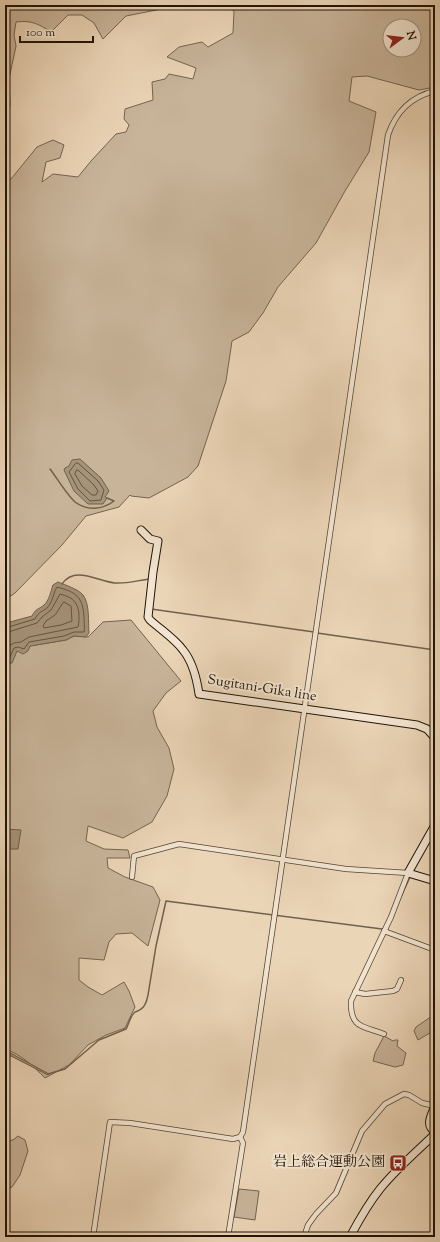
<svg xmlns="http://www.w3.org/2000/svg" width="440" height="1242" font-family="'Sorts Mill Goudy','Noto Serif JP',serif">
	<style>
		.green { fill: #c8b499; stroke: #74644f; fill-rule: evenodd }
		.water { fill: #a6937a; stroke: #70604b }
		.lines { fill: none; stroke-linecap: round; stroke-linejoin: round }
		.shore { stroke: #635440; stroke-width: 1 }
		.stream { stroke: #70604b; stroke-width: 1.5 }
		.minor-casing { stroke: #534432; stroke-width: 6 }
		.secondary-casing { stroke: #201405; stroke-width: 9 }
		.minor { stroke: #f2e4d0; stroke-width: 4.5 }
		.secondary { stroke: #f2e4d0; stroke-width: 7 }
		.labels { text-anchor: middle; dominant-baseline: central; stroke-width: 4; stroke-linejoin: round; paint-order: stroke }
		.street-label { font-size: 14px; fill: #201405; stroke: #f2e4d0 }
		.poi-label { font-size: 14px; fill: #201405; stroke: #f2e4d0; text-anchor: end }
	</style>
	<rect width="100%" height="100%" fill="#ebd5b7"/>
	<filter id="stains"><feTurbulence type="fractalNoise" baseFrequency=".005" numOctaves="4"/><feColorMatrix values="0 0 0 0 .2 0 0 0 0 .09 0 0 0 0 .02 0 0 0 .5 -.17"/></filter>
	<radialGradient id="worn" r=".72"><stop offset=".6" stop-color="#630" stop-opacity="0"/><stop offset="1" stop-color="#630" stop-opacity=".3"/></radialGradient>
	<!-- green -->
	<g class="green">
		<path d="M5,5H182L126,16L103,39L94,23L82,15H68L51,32C39,24 31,20 16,22L14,35L16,46L9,79L10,106L5,122Z"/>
		<path d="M226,5H435V87L419,90L367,76L352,77L349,101L376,112L369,152L345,191L316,243L278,287L263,313L249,332L232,341L226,381L198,466L188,477L149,498L131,496L130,495L119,507L86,516L62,545L15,593L5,600V179H11L37,147L53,140L64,145L60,158L46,162L42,182L53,174L78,177L91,161L116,134L126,132L129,125L124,119L125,109L153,100L152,82L165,79L169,74L193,79L196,68L167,57L179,47L202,42L208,47L233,33L234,11ZM390,26H414V50H390Z"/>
		<path d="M131,620L181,681L166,693L153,711L157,727L169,748L174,769L167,796L152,822L123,838L88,826L86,841L104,849L128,850L130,858H107L108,868L125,877L153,887L160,900L148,946L132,933L116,934L109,942L104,960L79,958V980L88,987L102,995L124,982L129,991L135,1007L125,1028L106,1035L88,1045L69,1065L45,1078C33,1066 22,1055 5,1049V664L6,665L17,651L30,646L66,640L74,636L88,637L103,622Z"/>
		<path d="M435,1002V1030L418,1040L414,1031L416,1027L432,1016V1013Z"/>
		<path d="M384,1036L393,1041L395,1040H398L397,1046L406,1053L403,1065L395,1067L373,1061L375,1053Z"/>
		<path d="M18,1136L25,1140L28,1151L20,1175L12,1187L5,1190V1141L13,1140Z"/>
		<path d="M239,1189L259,1191L255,1220L234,1217Z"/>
	</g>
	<!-- water -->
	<g class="water">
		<path d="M80,459L101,478L109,491L105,497L107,498L103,504H88L74,491L64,470L65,468L69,466L72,460Z"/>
		<path d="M58,582C65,585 78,589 83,595C90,604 88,622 89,633L86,637L74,636L66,640L30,646L28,651L23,654L17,651L12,663L5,664V625L10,622L32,616C36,608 38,610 44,605C49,601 51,591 53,585Z"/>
		<path d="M5,829L21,830L18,849H8L5,856Z"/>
		<path d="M5,1050L49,1074L48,1075L11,1056H5Z"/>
	</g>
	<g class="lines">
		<!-- shore -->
		<g class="shore">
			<path d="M78,463L98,481L104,490L101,500L90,501L78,489L69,472L75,464Z"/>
			<path d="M77,470L79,471L94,485L98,491L96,495H92L82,486L75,474Z"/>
			<path d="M64,602L71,606L72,621L61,625L44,628L43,626L46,621L55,615Z"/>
			<path d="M5,628L35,619C40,610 41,613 47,608C53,602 53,593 57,587C76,592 83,597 84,617C84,622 85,628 84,632H74L64,636L29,642L24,649L18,647L14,648L9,659L5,661"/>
			<path d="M5,633L37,623L42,617L51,610L60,594C72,597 78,602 79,614C79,618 79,623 78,627L29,637L21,642L14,643L9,646L5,655"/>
		</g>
		<!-- stream -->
		<g class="stream">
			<path d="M50,469C57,478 67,495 75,502C87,511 102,510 114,501L107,498"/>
			<path d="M62,584C75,565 99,582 115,583C127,584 139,580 150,579"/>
			<path d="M151,609L314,632"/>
			<path d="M317,633L435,650"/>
			<path d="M400,899L410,877"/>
			<path d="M48,1074L65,1069L99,1040L126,1029C129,1024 130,1016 135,1012C137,1011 139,1011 141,1009C146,1006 147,1000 148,995L156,946L166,901L382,929L385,928"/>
		</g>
		<!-- minor casing -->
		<g class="minor-casing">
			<g id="minor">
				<path d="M132,877L134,856L179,844L346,869L408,873L391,917L351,1001C350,1029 364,1026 384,1034"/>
				<path d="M384,931L435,950"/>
				<path d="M435,965L434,972L435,980"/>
				<path d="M355,992L365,994L393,991L397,989L401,980"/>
				<path d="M93,1237L110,1122L130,1123L233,1139L240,1137L243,1132L388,135C396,112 410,97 435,91"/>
				<path d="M228,1237L243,1143L240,1137"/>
				<path d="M304,1237L308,1225L316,1214L336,1193L362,1131L385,1104L404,1094L409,1095L422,1103L435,1106"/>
			</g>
		</g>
		<!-- secondary casing -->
		<g class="secondary-casing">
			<g id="secondary">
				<path d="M141,530L150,539L158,541L153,572L148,617L150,620C161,630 174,638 183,650C192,661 197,680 199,694L417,725L427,729L435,738"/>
				<path d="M435,825L408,873L435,881"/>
				<path d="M435,1106C431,1116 425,1125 435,1132"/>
				<path d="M350,1237C359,1220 368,1204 380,1189C396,1169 416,1152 435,1134"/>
			</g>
		</g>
		<!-- minor -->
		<use href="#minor" class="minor"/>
		<!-- secondary -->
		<use href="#secondary" class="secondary"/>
	</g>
	<!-- icons -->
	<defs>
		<g id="bus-square" transform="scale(0.9)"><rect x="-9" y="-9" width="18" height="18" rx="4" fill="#8f2418" stroke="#f2e4d0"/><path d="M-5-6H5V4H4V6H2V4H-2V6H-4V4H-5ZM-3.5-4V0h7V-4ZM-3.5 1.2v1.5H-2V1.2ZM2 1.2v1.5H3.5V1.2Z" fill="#fff"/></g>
	</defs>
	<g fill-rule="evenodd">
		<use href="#bus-square" x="398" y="1163"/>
	</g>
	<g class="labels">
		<!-- street labels -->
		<g class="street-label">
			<text transform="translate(262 689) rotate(9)">Sugitani-Gika line</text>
		</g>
		<!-- poi labels -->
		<g class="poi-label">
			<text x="385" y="1163">岩上総合運動公園</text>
		</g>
	</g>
	<!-- margin -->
	<rect width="440" height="1242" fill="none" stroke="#ebd5b7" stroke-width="20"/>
	<rect x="6" y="6" width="428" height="1230" fill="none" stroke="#201405" stroke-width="2"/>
	<rect x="10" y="10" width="420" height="1222" fill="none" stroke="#201405"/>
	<!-- north arrow -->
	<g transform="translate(402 38) rotate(75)"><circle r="19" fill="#f2e4d0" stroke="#9e917f"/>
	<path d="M0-3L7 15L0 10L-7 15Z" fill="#8f2418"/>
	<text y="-6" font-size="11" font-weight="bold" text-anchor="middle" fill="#201405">N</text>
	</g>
	<!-- scale -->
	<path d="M20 36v6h73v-6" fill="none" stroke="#201405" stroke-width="2"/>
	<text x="26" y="36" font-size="12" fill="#201405" stroke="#f2e4d0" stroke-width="3" paint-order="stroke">100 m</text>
	<rect width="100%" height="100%" filter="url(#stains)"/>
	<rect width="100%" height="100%" fill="url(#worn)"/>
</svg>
